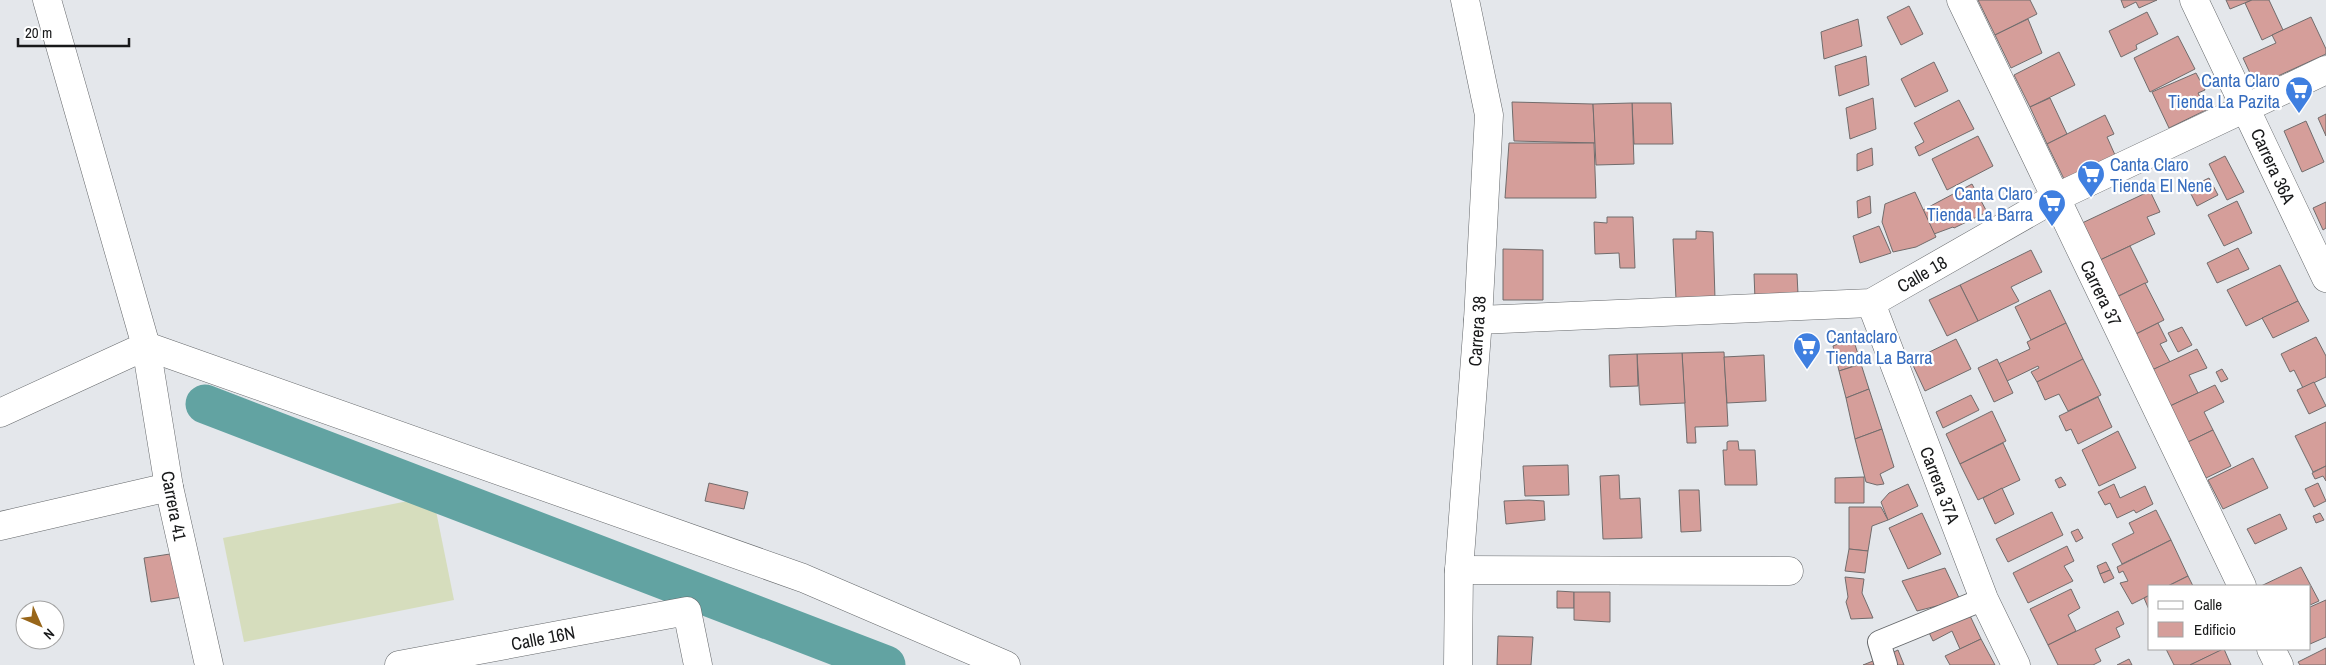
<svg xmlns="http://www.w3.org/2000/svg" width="2326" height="665" font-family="'Archivo Narrow',sans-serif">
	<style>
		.pitch { fill: #d6ddbd }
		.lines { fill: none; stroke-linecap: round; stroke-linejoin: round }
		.canal { stroke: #62a3a2; stroke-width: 39 }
		.building { fill: #d59e9a; stroke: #716c6c }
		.pedestrian-casing { stroke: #65686b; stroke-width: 24 }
		.minor-casing { stroke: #65686b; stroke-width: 29 }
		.tertiary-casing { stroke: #65686b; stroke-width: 29 }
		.pedestrian { stroke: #fff; stroke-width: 22 }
		.minor { stroke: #fff; stroke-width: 28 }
		.tertiary { stroke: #fff; stroke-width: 28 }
		.labels { text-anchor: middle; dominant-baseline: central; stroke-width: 4.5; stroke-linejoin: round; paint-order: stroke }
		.shop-label { font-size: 18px; fill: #366cbe; stroke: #fff; text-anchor: end }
		.street-label { font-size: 18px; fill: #18191a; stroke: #fff }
	</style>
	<rect width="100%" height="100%" fill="#e4e7eb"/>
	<!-- pitch -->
	<path class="pitch" d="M433,496L454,600L244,642L223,538Z"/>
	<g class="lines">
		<!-- canal -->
		<path class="canal" d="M205,404L886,665"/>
	</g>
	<!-- building -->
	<g class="building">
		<path d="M1978,0H2030L2037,14L1995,35Z"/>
		<path d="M2121,0H2157L2139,8L2136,2L2124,8Z"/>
		<path d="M2226,0H2252L2230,9Z"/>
		<path d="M2252,0H2269L2283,30L2262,40L2245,3Z"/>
		<path d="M1909,6L1923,34L1901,45L1887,17Z"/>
		<path d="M2147,12L2158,34L2136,45L2137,49L2121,57L2109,31Z"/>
		<path d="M2311,17L2326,49V54L2256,86L2243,58L2276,43L2272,35Z"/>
		<path d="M1858,19L1862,46L1824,59L1821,32Z"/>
		<path d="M2028,19L2042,53L2011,68L1995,35Z"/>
		<path d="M2178,36L2195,69L2150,92L2134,58Z"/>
		<path d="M2059,52L2075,85L2030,107L2014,75Z"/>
		<path d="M1866,56L1869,85L1839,96L1835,66Z"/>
		<path d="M1934,62L1948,91L1915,107L1901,79Z"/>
		<path d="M2196,73L2205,90L2198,93L2206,110L2169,128L2152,92Z"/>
		<path d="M1873,98L1876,129L1850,139L1846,108Z"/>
		<path d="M2050,98L2067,134L2047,144L2030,107Z"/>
		<path d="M1959,100L1974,129L1919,156L1915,147L1924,142L1914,123Z"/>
		<path d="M1512,102L1593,104L1595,143L1514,141Z"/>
		<path d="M1632,103H1671L1673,144H1634Z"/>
		<path d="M1632,103L1634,164L1596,165L1593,104Z"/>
		<path d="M2326,114V136L2318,118Z"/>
		<path d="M2105,115L2114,134L2107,137L2115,155L2064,179L2047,144Z"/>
		<path d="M2306,121L2324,162L2302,172L2284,131Z"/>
		<path d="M1978,136L1993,166L1947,190L1932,159Z"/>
		<path d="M1509,143H1594L1596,198H1505Z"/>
		<path d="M1872,148L1873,165L1857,171V154Z"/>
		<path d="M2225,156L2244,192L2227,200L2209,164Z"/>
		<path d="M2209,178L2218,195L2197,206L2188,188Z"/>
		<path d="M1972,184L1987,212L1954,228L1953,227L1934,234L1923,210Z"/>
		<path d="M2150,191L2160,212L2147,217L2155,234L2098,261L2080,224Z"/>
		<path d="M1915,192L1936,237L1916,247L1893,252L1882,222L1885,204Z"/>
		<path d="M1870,196L1871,213L1858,218L1857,201Z"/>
		<path d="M2237,201L2252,233L2224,246L2208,215Z"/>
		<path d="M2326,202V228L2323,230L2313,208Z"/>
		<path d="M1607,217H1633L1635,268H1620L1619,253L1595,254L1594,222L1607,223Z"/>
		<path d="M1879,226L1891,253L1860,263L1853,236Z"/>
		<path d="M1696,231L1713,232L1715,299H1676L1673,239H1696Z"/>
		<path d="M2130,246L2148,282L2116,297L2098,261Z"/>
		<path d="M2238,248L2249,269L2217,283L2207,263Z"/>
		<path d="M1503,249L1543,250V300H1503Z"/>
		<path d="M2031,250L2042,272L2011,287L2019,301L1978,321L1960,285Z"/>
		<path d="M2280,265L2298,301L2246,326L2227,290Z"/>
		<path d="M1754,274H1797L1798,294L1755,299Z"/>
		<path d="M2145,283L2164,320L2134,335L2115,298Z"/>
		<path d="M1960,285L1978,321L1947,336L1929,300Z"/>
		<path d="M2050,290L2066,323L2031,340L2015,307Z"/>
		<path d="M2298,301L2309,321L2273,338L2262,318Z"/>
		<path d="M2066,323L2083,359L2037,382L2031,372L2039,368L2038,366L2007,381L1998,364L2030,349L2027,342Z"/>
		<path d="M2158,323L2167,341L2160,344L2170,362L2152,370L2134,335Z"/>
		<path d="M2182,327L2192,345L2178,352L2168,333Z"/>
		<path d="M2316,337L2326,356V377L2303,388L2294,370L2290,372L2281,354Z"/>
		<path d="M1853,338L1861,364L1839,371L1833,346Z"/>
		<path d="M1956,339L1971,369L1925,391L1911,361Z"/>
		<path d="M2197,349L2207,368L2189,375L2198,393L2170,406L2152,370Z"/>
		<path d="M1724,352L1728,426L1695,427L1696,443H1687L1682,353Z"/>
		<path d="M1682,353L1685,403L1640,405L1637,354Z"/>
		<path d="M1637,354L1638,386L1610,387L1609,355Z"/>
		<path d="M1764,355L1766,401L1727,403L1724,357Z"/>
		<path d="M1997,359L2013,393L1994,402L1978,368Z"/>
		<path d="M2083,359L2101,395L2068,411L2059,394L2045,400L2037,382Z"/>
		<path d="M1861,364L1869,389L1846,398L1839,371Z"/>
		<path d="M2222,369L2228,379L2221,382L2216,372Z"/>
		<path d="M2314,382L2326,406L2309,414L2297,390Z"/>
		<path d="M2215,385L2224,402L2204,412L2213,430L2188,442L2170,406Z"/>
		<path d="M1869,389L1882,429L1855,439L1846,398Z"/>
		<path d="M1971,395L1979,410L1943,428L1936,412Z"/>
		<path d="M2098,397L2112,427L2078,444L2071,429L2066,431L2059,416Z"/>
		<path d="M1992,411L2006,441L1960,464L1946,434Z"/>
		<path d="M2326,422V466L2313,472L2295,436Z"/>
		<path d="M1882,429L1894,467L1880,474L1884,484L1877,485L1866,482L1855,439Z"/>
		<path d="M2213,430L2231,466L2206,478L2188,442Z"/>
		<path d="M2118,431L2136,468L2099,486L2082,450Z"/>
		<path d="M1729,441H1738L1739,450H1755L1757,485H1725L1723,450H1727V442Z"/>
		<path d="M2003,443L2020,480L1978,500L1960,464Z"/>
		<path d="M2253,458L2268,488L2223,509L2208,480Z"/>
		<path d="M1568,465L1569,495L1525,496L1523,466Z"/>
		<path d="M2326,466V481L2323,476L2315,479L2312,473Z"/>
		<path d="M1619,475L1620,499L1640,498L1642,538L1603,539L1600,476Z"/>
		<path d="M1864,477V503H1835V478Z"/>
		<path d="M2061,477L2066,485L2059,488L2055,480Z"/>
		<path d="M709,483L748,492L744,509L705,501Z"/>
		<path d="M2318,483L2326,501L2314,507L2305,489Z"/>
		<path d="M1908,484L1918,506L1888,520L1881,502L1889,493Z"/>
		<path d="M2114,484L2120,498L2145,486L2153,504L2136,513L2134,510L2117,518L2110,503L2105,505L2098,492Z"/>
		<path d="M2002,488L2014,514L1995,524L1983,498Z"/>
		<path d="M1679,490H1699L1701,531L1681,532Z"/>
		<path d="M1529,500L1544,501L1545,520L1506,524L1504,501Z"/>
		<path d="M1849,507H1881L1888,520L1872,526L1868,551L1849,549Z"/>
		<path d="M2156,510L2171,540L2122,564L2112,544L2134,533L2129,523Z"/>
		<path d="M2052,512L2063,535L2008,562L1996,539Z"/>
		<path d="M1922,513L1941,554L1908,569L1889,528Z"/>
		<path d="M2320,513L2324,520L2316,523L2313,516Z"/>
		<path d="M2280,514L2287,529L2255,544L2247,529Z"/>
		<path d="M2078,529L2083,538L2076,542L2071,532Z"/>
		<path d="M2171,540L2188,576L2168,586H2150V595L2132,604L2120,583L2128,581L2123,571L2119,573L2117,567Z"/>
		<path d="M2067,546L2074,561L2064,566L2073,581L2028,603L2013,573Z"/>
		<path d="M1849,549L1868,551L1865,573L1845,571Z"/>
		<path d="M183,552L189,596L151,602L144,558Z"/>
		<path d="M2106,562L2110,570L2100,574L2097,566Z"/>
		<path d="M2301,567L2319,601L2310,605V586H2261Z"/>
		<path d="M1945,568L1960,600L1917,611L1902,581Z"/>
		<path d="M2110,570L2114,578L2104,583L2100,574Z"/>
		<path d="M2188,576L2193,586H2168Z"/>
		<path d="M1845,577L1864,579L1862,593L1873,618L1851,619L1846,602L1848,597Z"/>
		<path d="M2071,589L2080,608L2068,615L2076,631L2048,645L2030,609Z"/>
		<path d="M1557,591L1574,592V608H1557Z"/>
		<path d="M1574,592H1610V622L1574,620Z"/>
		<path d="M2150,595V612L2144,598Z"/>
		<path d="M2326,600V637L2310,644V607Z"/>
		<path d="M1964,603L1981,639L1960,649L1952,631L1933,641L1924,622Z"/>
		<path d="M2118,611L2124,624L2116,628L2120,637L2095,649L2101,661L2093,665H2058L2048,645Z"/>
		<path d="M1498,636L1533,637L1531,665H1497Z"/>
		<path d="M1981,639L1995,665H1950L1945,656Z"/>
		<path d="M2326,648V665H2300L2298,662Z"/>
		<path d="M2166,649H2221L2222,650L2190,665H2174Z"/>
		<path d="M2224,649L2231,665H2190L2223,649Z"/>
		<path d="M1898,650L1904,665H1863L1883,657Z"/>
		<path d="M2129,659L2132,665H2117Z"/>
	</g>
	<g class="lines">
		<!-- pedestrian casing -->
		<g class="pedestrian-casing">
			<path id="pedestrian" d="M1886,665L1879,642L1984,599"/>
		</g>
		<!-- minor casing -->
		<g class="minor-casing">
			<g id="minor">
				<path d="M1465,0L1489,115L1478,320"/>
				<path d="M1961,0L2242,586"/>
				<path d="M2194,0L2326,278"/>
				<path d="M1871,303L1984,599L2016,665"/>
				<path d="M0,413L146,346L47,0"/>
				<path d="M0,526L169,487"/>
				<path d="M1459,570L1789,571"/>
				<path d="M2271,649L2279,665"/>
				<path d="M399,665L687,611L698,665"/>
			</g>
		</g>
		<!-- tertiary casing -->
		<g class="tertiary-casing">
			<g id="tertiary">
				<path d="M146,346L803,578L1006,665"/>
				<path d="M146,346L169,487L209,665"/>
				<path d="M1458,665L1459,570L1478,320L1871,303L2055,198L2326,70"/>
			</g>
		</g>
		<!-- pedestrian -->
		<use href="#pedestrian" class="pedestrian"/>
		<!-- minor -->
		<use href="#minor" class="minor"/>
		<!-- tertiary -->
		<use href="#tertiary" class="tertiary"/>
	</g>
	<!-- icons -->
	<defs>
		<g id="supermarket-pin" transform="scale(1.4375)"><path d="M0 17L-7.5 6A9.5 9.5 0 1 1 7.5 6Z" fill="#3f7fe0" stroke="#fff"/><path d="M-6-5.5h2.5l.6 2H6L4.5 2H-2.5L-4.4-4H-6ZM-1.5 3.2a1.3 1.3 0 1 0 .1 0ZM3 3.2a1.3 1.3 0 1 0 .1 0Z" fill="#fff"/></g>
	</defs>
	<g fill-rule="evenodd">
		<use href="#supermarket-pin" x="2299" y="90"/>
		<use href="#supermarket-pin" x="2091" y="174"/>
		<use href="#supermarket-pin" x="2052" y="203"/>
		<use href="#supermarket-pin" x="1807" y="346"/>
	</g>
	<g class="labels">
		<!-- shop labels -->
		<g class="shop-label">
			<text x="2280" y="80">Canta Claro<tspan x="2280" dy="21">Tienda La Pazita</tspan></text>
			<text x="2110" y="164" text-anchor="start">Canta Claro<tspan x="2110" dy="21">Tienda El Nene</tspan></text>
			<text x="2033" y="193">Canta Claro<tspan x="2033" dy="21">Tienda La Barra</tspan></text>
			<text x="1826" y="336" text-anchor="start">Cantaclaro<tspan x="1826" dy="21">Tienda La Barra</tspan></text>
		</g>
		<!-- street labels -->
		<g class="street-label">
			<text transform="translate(2273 166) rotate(65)">Carrera 36A</text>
			<text transform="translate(1922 274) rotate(-30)">Calle 18</text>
			<text transform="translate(2101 293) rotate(64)">Carrera 37</text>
			<text transform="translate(1477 331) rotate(-86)">Carrera 38</text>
			<text transform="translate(1940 485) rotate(69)">Carrera 37A</text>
			<text transform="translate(174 506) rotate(79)">Carrera 41</text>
			<text transform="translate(543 638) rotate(-11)">Calle 16N</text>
		</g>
	</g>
	<!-- legend -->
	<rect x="2148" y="585" width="162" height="65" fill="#ffffff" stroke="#a3a3a3"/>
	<rect x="2158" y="601" width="25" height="8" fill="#ffffff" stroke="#a3a3a3"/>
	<text x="2194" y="610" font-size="15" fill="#18191a">Calle</text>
	<rect x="2158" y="622" width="25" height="15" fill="#d59e9a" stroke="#a3a3a3"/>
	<text x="2194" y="635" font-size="15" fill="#18191a">Edificio</text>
	<!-- north arrow -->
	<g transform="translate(40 625) rotate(135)"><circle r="24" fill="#ffffff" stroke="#a3a3a3"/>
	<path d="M0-4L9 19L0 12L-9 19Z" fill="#98661a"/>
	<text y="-8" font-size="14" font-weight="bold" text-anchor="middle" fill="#18191a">N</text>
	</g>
	<!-- scale -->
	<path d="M18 38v8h111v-8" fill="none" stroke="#18191a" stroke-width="2.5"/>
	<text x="25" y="38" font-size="15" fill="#18191a" stroke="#ffffff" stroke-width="4" paint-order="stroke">20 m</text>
</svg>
